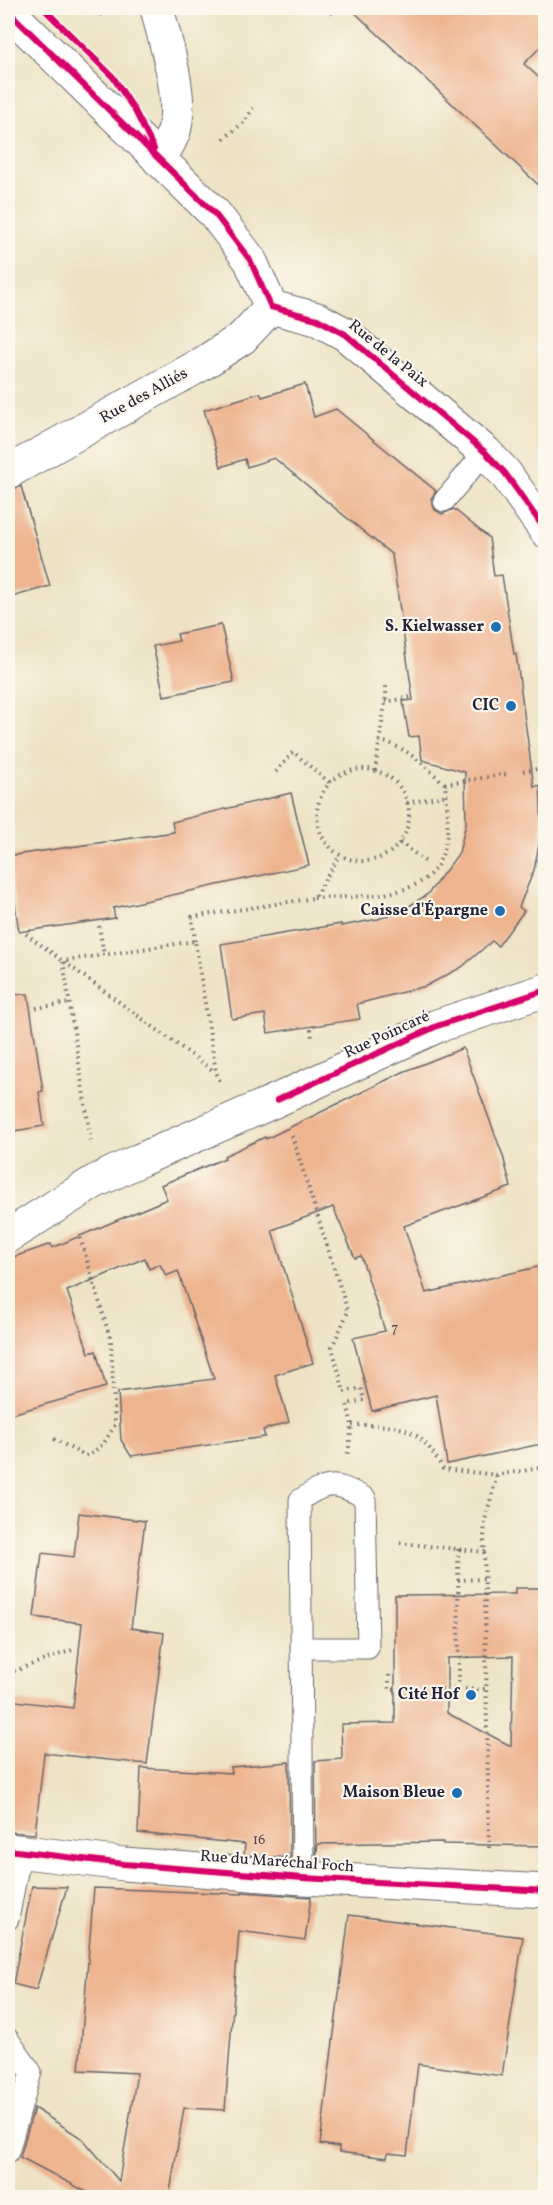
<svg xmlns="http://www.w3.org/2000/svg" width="553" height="2205" font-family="Vollkorn,serif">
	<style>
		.building { fill: #eeb48f; fill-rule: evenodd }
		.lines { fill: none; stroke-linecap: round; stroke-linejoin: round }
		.service-casing { stroke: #69666b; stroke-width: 23 }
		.minor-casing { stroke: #69666b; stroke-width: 35 }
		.tertiary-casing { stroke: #69666b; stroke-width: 35 }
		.path { stroke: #69666b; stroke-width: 4; stroke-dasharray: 1.5 4.5; stroke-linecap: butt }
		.service { stroke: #fff; stroke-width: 21 }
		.minor { stroke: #fff; stroke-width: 33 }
		.tertiary { stroke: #fff; stroke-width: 33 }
		.cycleway-casing { stroke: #fbf7ec; stroke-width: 10 }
		.cycleway { stroke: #d6006c; stroke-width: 6 }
		.poi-dot { fill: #1f6fb2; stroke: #fbf7ec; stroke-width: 2 }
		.labels { text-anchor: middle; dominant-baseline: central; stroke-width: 4.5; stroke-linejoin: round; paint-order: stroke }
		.number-label { font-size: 14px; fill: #554650 }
		.street-label { font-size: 16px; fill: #22223b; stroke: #fbf7ec }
		.poi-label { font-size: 16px; font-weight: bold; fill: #22223b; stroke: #fbf7ec; text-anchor: end }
	</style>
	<rect width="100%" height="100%" fill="#fbf7ec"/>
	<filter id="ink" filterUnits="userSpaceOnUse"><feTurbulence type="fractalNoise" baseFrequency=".0167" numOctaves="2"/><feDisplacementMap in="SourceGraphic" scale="12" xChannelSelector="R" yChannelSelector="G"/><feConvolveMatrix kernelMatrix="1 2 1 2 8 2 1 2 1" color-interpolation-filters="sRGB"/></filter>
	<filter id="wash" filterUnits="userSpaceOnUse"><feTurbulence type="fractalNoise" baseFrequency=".008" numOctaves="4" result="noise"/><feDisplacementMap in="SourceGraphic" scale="24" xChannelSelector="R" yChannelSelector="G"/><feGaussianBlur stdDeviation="1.35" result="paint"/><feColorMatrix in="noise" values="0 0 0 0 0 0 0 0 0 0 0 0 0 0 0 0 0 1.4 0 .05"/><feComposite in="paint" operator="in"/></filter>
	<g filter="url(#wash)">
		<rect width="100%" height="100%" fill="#ede3c4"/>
		<g id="blocks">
			<!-- building -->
			<g class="building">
				<path d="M350,8H546V41L524,64L546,84V192Z"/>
				<path d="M305,384L314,417L336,409L436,491L431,499L435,510L442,514L454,509L489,538L494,576L502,575L514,654H516L534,787L540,785L542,830L534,870L519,907L524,911L498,946L492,941L462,967L426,986L357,1004L360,1019L268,1033L265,1014L232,1019L221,944L341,924V926L378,919L400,912L428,894L459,853L466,823L465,772L422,760L419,736L409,737L403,701L413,700L392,555L274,458L247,467L245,459L221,467L204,410L260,393L262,397Z"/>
				<path d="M21,486L50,586L8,598V491Z"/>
				<path d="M221,625L234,682L164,696L153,646L179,641L177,634Z"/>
				<path d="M291,793L309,865L113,908L115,918L19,932L8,856L174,832L172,822Z"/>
				<path d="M28,994L43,1091L39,1092L44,1126L8,1132V995Z"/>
				<path d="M463,1048L503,1156L511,1187L404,1226L426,1293L546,1265V1443L447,1464L436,1395L372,1411L353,1338L385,1331L361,1256L355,1258L333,1207L272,1230L313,1363L275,1375L289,1422L263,1430L265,1437L131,1456L121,1440L118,1392L214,1379L178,1271L166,1276L160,1264L149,1269L145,1258L67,1291L89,1353L96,1351L106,1387L8,1415V1259L51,1244L52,1248L167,1199L161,1185L225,1158L224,1156L265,1137L266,1139L403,1072Z"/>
				<path d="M79,1513L145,1521L131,1628L164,1633L147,1764L44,1753L35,1834L8,1832V1700L73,1708L82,1623L34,1617L42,1553L74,1557Z"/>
				<path d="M515,1588H546V1846L443,1844V1842L318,1844L316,1860L315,1761L342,1759L341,1724L395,1723V1595L515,1594ZM513,1656L511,1746L447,1713V1658Z"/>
				<path d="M289,1762L290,1858L244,1855L245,1844L138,1833L141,1768L232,1773L231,1767Z"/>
				<path d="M32,1886L67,1887L36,1990L13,1984Z"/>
				<path d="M94,1888L242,1894V1892L311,1897L305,1940L239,1931L225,2110L184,2108L169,2198H98L20,2157L34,2108L83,2139L119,2181L137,2073L79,2070Z"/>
				<path d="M349,1915L523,1937L502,2076L418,2064L407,2155L388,2153L387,2158L339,2152V2147L320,2144Z"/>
			</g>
		</g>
	</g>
	<g filter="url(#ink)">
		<use href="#blocks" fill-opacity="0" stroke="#69666b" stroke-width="1.5"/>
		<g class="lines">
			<!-- service casing -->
			<g class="service-casing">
				<g id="service">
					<path d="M444,501L485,452"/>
					<path d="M301,1648H368L365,1498C336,1482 328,1481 300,1500L303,1878"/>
					<path d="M8,1919L21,1851"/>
					<path d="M8,2039L31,2072L8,2152"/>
				</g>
			</g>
			<!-- minor casing -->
			<g class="minor-casing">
				<g id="minor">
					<path d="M157,8C165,43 184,95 174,131C171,141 164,150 159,160"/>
					<path d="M8,11L215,214L250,260L271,307"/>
					<path d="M271,307L317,319L345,334L485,452L505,473L546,531"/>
					<path d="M8,472L202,364L242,338L271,307"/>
				</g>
			</g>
			<!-- tertiary casing -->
			<g class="tertiary-casing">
				<g id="tertiary">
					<path d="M8,1236L94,1182L140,1160L277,1100L437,1026L546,990"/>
					<path d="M8,1850L124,1864L303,1878L546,1891"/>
				</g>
			</g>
			<!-- path -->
			<g class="path">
				<path d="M93,8L97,16L118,9"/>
				<path d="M328,8L334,17"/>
				<path d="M224,139L244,122L253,108"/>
				<path d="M385,702L411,697"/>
				<circle cx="363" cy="815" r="46"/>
				<path d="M375,771L386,696V684"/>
				<path d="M523,771L546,768"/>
				<path d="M276,772L293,752L330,783"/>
				<path d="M445,784L507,774"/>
				<path d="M407,803L447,795"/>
				<path d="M400,842L427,863"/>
				<path d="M314,898C404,895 461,898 445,784C425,767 406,745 379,741"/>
				<path d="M8,920L15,925"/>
				<path d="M99,926L104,955"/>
				<path d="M26,934L215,1072"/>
				<path d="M195,941L192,917L314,898L340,855"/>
				<path d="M36,1008L70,1003"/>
				<path d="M311,1029L312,1039"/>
				<path d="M292,1136L348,1312L332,1347L344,1392L361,1388L364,1400L347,1404L352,1425L348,1454"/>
				<path d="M91,1141L63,961L195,941L216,1072L221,1084"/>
				<path d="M352,1425C400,1425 418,1424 443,1469L497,1475L546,1467"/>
				<path d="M54,1439L85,1456L91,1454L104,1443L115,1425L111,1341L80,1237"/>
				<path d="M400,1543L485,1552"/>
				<path d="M458,1549L459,1689"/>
				<path d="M458,1580L486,1579"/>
				<path d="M8,1603L13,1607L8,1668"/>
				<path d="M8,1671H14L75,1649"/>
				<path d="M389,1675V1689H487"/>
				<path d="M489,1848L484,1537L485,1520L497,1475"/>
			</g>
			<!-- service -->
			<use href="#service" class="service"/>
			<!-- minor -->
			<use href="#minor" class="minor"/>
			<!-- tertiary -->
			<use href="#tertiary" class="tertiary"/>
			<!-- cycleway casing -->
			<g class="cycleway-casing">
				<g id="cycleway">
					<path d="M43,8L113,77L135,111L154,149"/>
					<path d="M8,11L215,214L250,260L271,307L317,319L345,334L485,452L505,473L546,531"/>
					<path d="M277,1100L437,1026L546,990"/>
					<path d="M8,1850L124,1864L303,1878L546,1891"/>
				</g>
			</g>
			<!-- cycleway -->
			<use href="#cycleway" class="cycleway"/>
		</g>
	</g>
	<!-- markers -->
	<g class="poi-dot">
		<circle cx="496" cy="627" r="6"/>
		<circle cx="511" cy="706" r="6"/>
		<circle cx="500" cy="911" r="6"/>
		<circle cx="471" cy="1695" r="6"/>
		<circle cx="457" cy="1793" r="6"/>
	</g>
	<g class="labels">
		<!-- number labels -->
		<g class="number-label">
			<text x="395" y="1328">7</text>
			<text x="259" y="1840">16</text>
		</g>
		<!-- street labels -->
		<g class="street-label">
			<text transform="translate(388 354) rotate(39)">Rue de la Paix</text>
			<text transform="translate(144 396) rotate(-29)">Rue des Alliés</text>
			<text transform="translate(387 1035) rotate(-25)">Rue Poincaré</text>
			<text transform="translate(277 1862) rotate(4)">Rue du Maréchal Foch</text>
		</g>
		<!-- poi labels -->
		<g class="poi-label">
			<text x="484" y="627">S. Kielwasser</text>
			<text x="499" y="706">CIC</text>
			<text x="488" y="911">Caisse d'Épargne</text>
			<text x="459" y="1695">Cité Hof</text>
			<text x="445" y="1793">Maison Bleue</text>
		</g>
	</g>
	<!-- margin -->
	<rect width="553" height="2205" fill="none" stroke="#fbf7ec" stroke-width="30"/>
</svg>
